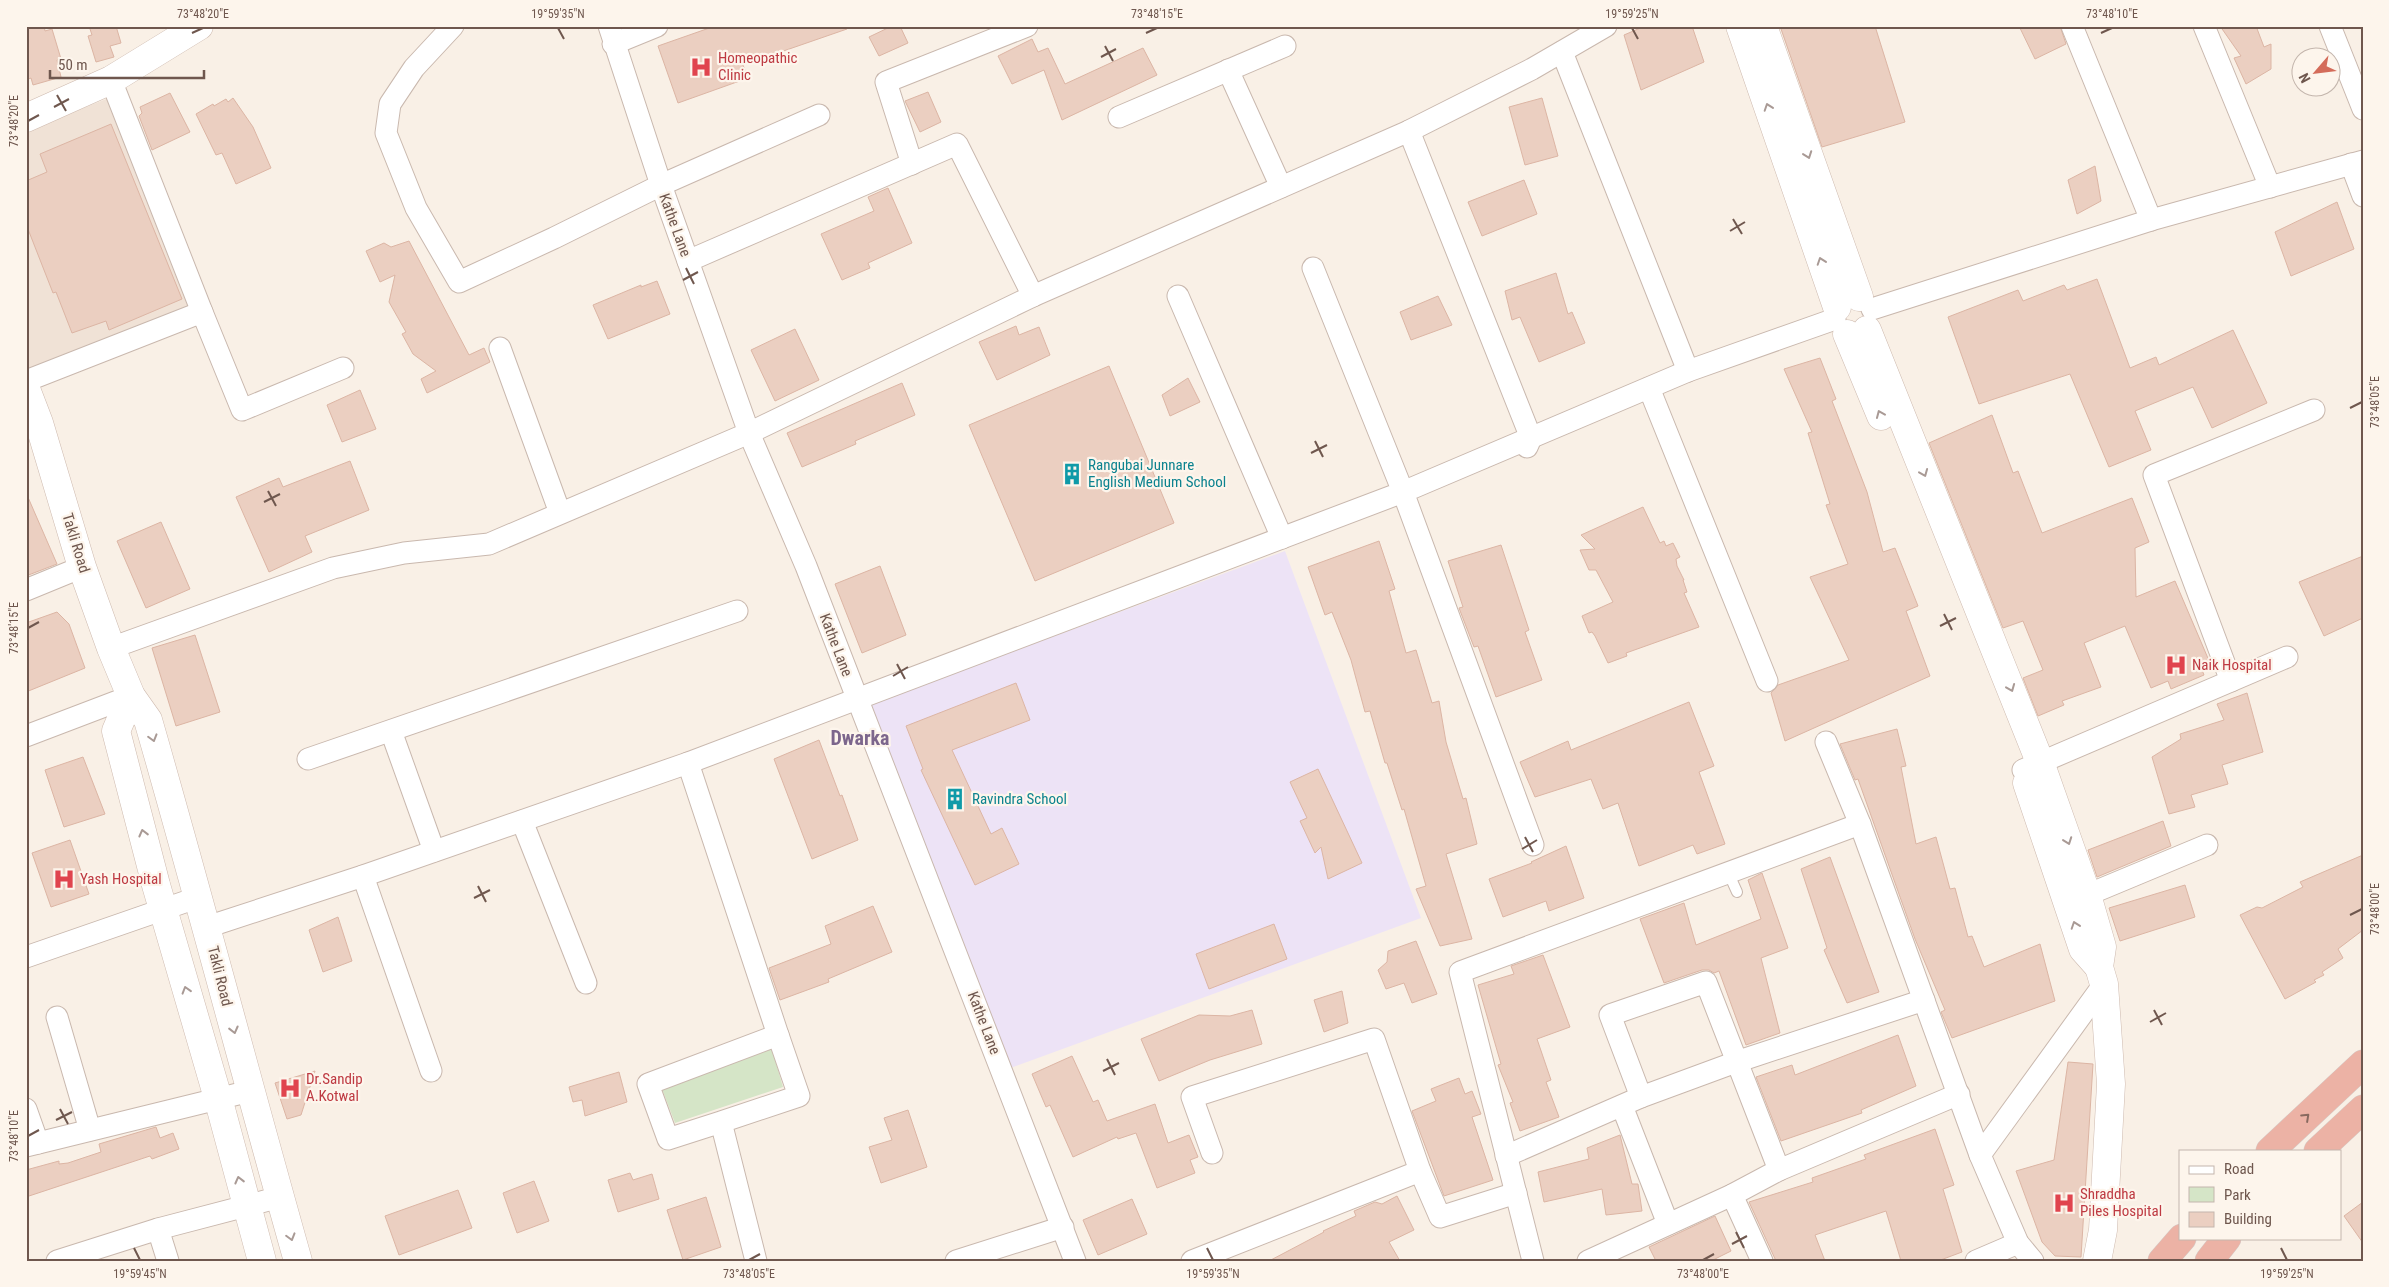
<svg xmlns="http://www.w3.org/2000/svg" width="2389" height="1287" font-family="'Roboto Condensed',sans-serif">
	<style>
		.residential { fill: #f0e2d6 }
		.education { fill: #ede3f6 }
		.green { fill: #d5e5c7 }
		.building { fill: #ebcfc1; stroke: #dcb5a4 }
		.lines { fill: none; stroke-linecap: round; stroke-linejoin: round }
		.lane-casing { stroke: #c9b8ae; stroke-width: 12 }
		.street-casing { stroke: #c9b8ae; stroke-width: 23 }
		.secondary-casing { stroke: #cebaaf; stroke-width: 29 }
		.highway-casing { stroke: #d4cdca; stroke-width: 29 }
		.lane { stroke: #fff; stroke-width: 10 }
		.street { stroke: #fff; stroke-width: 21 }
		.secondary { stroke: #fff; stroke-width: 28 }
		.highway { stroke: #ecb2a5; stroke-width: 28 }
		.oneway { stroke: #a99a95 }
		.oneway2 { stroke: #88695f }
		.ticks { fill: none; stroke: #6f574e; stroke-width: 2 }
		.labels { text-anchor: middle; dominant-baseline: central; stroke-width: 4.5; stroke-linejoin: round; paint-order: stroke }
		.health-label { font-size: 15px; fill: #be3a42; stroke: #fdf5ec; text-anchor: start }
		.street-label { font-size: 15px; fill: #6f574e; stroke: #fdf5ec }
		.culture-label { font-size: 15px; fill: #0d838f; stroke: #fdf5ec; text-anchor: start }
		.district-label { font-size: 20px; font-weight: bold; fill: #7c668c; stroke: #fdf5ec }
		.neatline { fill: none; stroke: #6f574e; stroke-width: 2 }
		.ticks-label { font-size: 12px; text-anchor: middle; fill: #6f574e }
	</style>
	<rect width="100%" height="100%" fill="#f9f0e6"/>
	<!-- residential -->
	<path class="residential" d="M109,98L192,304L29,371L26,364V130Z"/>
	<!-- education -->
	<path class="education" d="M1285,551L1421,918L1005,1070L870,704Z"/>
	<!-- green -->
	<path class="green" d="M772,1049L783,1087L675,1123L662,1089Z"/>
	<!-- building -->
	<g class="building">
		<path d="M26,26H44L45,31L52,29L61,59L57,60L61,77L33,85L31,78L26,80Z"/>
		<path d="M89,26H116L121,43L110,46L114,57L96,62L88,36L92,35Z"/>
		<path d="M715,26H847V29L743,65L748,78L678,103L658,46Z"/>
		<path d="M892,26H900L908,43L879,56L869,37Z"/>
		<path d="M1645,26H1692L1704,62L1641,90L1624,35Z"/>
		<path d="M1780,26H1875L1905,122L1822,147Z"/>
		<path d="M2019,26H2060L2066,44L2035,59Z"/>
		<path d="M2220,26H2256L2264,47L2271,44V69L2246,84L2234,58L2241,56Z"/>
		<path d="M1032,39L1038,52L1048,48L1065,84L1143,48L1157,75L1062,120L1044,70L1012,84L998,56Z"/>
		<path d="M928,92L941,122L920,132L905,101Z"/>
		<path d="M170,93L190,132L152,150L139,116L142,113L140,107Z"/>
		<path d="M233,98L253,127L271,168L236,184L222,153L216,155L196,114L213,104L214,106L226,99L228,102Z"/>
		<path d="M1542,98L1558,156L1525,165L1509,107Z"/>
		<path d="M111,124L182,299L109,330L106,321L72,333L56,292L53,293L26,224V181L47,172L40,154Z"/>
		<path d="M2095,166L2101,201L2077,214L2068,180Z"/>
		<path d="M1524,180L1537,214L1482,236L1468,202Z"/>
		<path d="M888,188L912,243L868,263L870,268L842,280L821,234L874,211L868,197Z"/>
		<path d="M2337,202L2354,249L2291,276L2275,232Z"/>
		<path d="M409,241L469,355L484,348L490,362L427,393L421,379L436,371L413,354L402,334L406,332L389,302L395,275L380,282L366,251L384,243L391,247Z"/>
		<path d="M1556,273L1568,314L1572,312L1585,343L1539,362L1520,317L1512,320L1505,291Z"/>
		<path d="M2097,279L2130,368L2156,357L2159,365L2233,330L2267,403L2212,428L2193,387L2135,411L2151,450L2109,467L2070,374L1979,404L1948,317L2018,290L2023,301L2064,285L2067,290Z"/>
		<path d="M657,281L670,314L608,339L593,305L641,285V287Z"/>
		<path d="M1438,296L1452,325L1411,340L1400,312Z"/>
		<path d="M1016,326L1019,335L1039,327L1050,355L997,380L979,342Z"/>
		<path d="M795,329L819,380L775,401L751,350Z"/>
		<path d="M1820,358L1836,399L1832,401L1867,492L1883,552L1895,548L1918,606L1906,611L1930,676L1785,741L1771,693L1778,685L1849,660L1810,577L1848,564L1826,505L1830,504L1808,433L1812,432L1784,369Z"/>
		<path d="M1109,366L1174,523L1035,581L969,425Z"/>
		<path d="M1188,378L1200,402L1170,416L1162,395Z"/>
		<path d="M902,383L915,415L855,441L856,444L802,467L787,433Z"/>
		<path d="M360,390L376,429L342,442L327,405Z"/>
		<path d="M1992,415L2013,473L2018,471L2042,533L2132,498L2149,542L2135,548L2136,597L2175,581L2210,663L2201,667L2204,675L2171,689L2168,681L2151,688L2125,626L2084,643L2101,687L2062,701L2064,705L2038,716L2023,678L2043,670L2023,621L2003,628L1929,443Z"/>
		<path d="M350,461L369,510L305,536L312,552L269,572L236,497L279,478L283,487Z"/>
		<path d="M27,495L57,564L26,576V495Z"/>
		<path d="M1643,507L1660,543L1664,541L1666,546L1673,543L1680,557L1676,559L1677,566L1684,580H1683L1687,592L1684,593L1699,627L1626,653L1627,656L1608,663L1595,636L1592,632L1589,633L1582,616L1613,602L1596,570H1589L1580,550L1595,549L1581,535Z"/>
		<path d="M161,522L190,589L146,608L117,541Z"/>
		<path d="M1379,541L1395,589L1389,591L1406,653L1416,650L1432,703L1439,701L1446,742L1463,799L1466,798L1477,844L1446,854L1472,939L1440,946L1416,889L1426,886L1404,809L1402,810L1387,763H1385L1370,711L1365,712L1351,660L1332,612L1325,615L1308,567Z"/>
		<path d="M1501,545L1529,630L1525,632L1542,680L1496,697L1478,646L1474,647L1459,608L1463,607L1448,561Z"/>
		<path d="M2363,556V618L2324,636L2299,582Z"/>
		<path d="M880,566L906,635L862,653L835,584Z"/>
		<path d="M57,612L69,624L85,668L26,692V623Z"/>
		<path d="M195,635L220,712L176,726L152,648Z"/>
		<path d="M1016,683L1030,720L952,750L991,834L1002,828L1019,864L975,885L921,770L923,769L906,726Z"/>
		<path d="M2247,693L2263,752L2222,765L2228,784L2191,795L2195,807L2169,814L2152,757L2181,739L2180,734L2224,720L2217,704Z"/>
		<path d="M1689,702L1714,766L1699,772L1725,844L1697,854L1693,845L1639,866L1618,803L1603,809L1591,779L1535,797L1520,762L1568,741L1571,750Z"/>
		<path d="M1897,729L1906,766L1901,767L1916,844L1936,837L1950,889L1955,888L1968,937L1972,936L1984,967L2040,944L2055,1001L1952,1038L1941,1012L1945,1010L1915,939L1858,779L1855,780L1840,744Z"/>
		<path d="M819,740L840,796L842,795L858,840L812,859L774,759Z"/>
		<path d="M83,757L105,814L64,827L45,770Z"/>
		<path d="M1318,769L1362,863L1328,879L1321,847L1315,853L1300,821L1307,818L1290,782Z"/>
		<path d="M2163,821L2171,846L2097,877L2088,850Z"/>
		<path d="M70,840L89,894L51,907L32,853Z"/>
		<path d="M1566,846L1584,898L1549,911L1546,901L1503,917L1489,879L1532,863L1531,862Z"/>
		<path d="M2363,855V930L2338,949L2343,958L2322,972L2324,975L2314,980L2316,982L2285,999L2240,915L2257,907L2262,908L2303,887L2300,882Z"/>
		<path d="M1830,857L1879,992L1847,1003L1824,950L1827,948L1801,869Z"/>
		<path d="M1762,873L1788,948L1761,958L1780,1033L1746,1045L1719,971L1714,973L1709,970H1702L1664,983L1640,919L1684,903L1696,945L1761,919L1748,880Z"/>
		<path d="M2185,885L2195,917L2120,941L2109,908Z"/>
		<path d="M873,906L892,952L828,979L829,982L780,1000L769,968L831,944L825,926Z"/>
		<path d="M338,917L352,961L323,972L309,930Z"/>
		<path d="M1274,924L1287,959L1209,989L1196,954Z"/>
		<path d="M1416,941L1437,994L1412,1003L1404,983L1386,989L1378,970L1387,962L1388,951Z"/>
		<path d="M1543,955L1570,1027L1537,1039L1551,1080L1546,1082L1559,1117L1520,1131L1510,1103L1513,1102L1498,1065L1501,1064L1478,985L1514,974L1511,966Z"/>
		<path d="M1342,991L1348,1023L1324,1032L1314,1000Z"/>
		<path d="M1252,1010L1262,1044L1210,1060L1159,1081L1141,1039L1199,1015L1230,1016Z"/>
		<path d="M1898,1035L1916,1086L1861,1110L1862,1113L1781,1141L1756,1077L1792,1065L1795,1075Z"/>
		<path d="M1072,1056L1093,1102L1098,1100L1107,1121L1155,1104L1168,1143L1189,1135L1198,1157L1190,1160L1195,1173L1157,1188L1136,1133L1118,1139L1117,1137L1073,1157L1050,1105L1046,1107L1032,1074Z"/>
		<path d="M2068,1062L2093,1064L2081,1257L2055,1256L2042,1242L2016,1171L2054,1160Z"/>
		<path d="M315,1071L301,1115L287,1119L275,1083Z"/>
		<path d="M619,1072L627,1102L585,1116L582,1100L573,1102L569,1087Z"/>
		<path d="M1459,1078L1465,1094L1472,1091L1481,1114L1472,1117L1493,1180L1444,1196L1412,1111L1436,1101L1431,1089Z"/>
		<path d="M908,1110L927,1167L881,1183L869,1147L892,1140L884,1118Z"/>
		<path d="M156,1127L160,1138L173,1133L179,1149L152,1159L150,1156L26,1197V1170L59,1161V1164L68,1163L101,1152L99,1144Z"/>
		<path d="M1935,1129L1954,1185L1943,1189L1962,1252L1938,1261H1901L1886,1211L1815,1235L1825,1261H1776L1749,1202L1813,1182L1812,1178L1866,1159L1864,1155Z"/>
		<path d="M1620,1135L1632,1184H1638L1642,1211L1606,1215L1602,1189L1544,1202L1538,1172L1589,1159L1587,1148Z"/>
		<path d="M630,1173L633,1180L652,1174L659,1199L618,1212L608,1180Z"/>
		<path d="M534,1181L549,1221L517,1233L503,1193Z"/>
		<path d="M458,1190L472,1228L399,1255L385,1216Z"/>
		<path d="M1397,1196L1414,1230L1389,1242L1400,1261H1269L1324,1232L1323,1231L1356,1216L1354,1211L1375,1202L1382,1204Z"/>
		<path d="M706,1197L721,1247L683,1260L667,1210Z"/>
		<path d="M1132,1199L1147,1234L1098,1255L1083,1220Z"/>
		<path d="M2363,1202V1243L2344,1216Z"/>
		<path d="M1715,1216L1731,1251L1711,1261H1656L1649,1247Z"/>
	</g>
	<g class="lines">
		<!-- lane casing -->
		<g class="lane-casing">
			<path id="lane" d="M1728,872L1737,892"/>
		</g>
		<!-- street casing -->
		<g class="street-casing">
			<g id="street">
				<path d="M453,26L414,68L390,104L386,133L416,208L459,282L554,238L661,185L819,115"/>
				<path d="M609,26L661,185L749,433L806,566L1075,1261"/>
				<path d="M2072,26L2151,220"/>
				<path d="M2204,26L2270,187"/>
				<path d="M2330,26L2363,109"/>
				<path d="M613,44L657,26"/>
				<path d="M1562,52L1688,371"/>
				<path d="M1228,70L1281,187"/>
				<path d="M111,80L202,312"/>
				<path d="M1119,117L1285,46"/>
				<path d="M1409,131L1532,69L1606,26"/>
				<path d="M912,164L886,82L1027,26"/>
				<path d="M2351,164L2363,196"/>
				<path d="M688,261L957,144L1033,296"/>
				<path d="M1178,296L1282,538"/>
				<path d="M1872,309L2151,220L2363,161"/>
				<path d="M500,348L560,513"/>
				<path d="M26,381L202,312L242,410L343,368"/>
				<path d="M1649,388L1767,681"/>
				<path d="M26,590L82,567"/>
				<path d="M111,648L333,568L404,553L489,544L749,433L1033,296L1409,131L1531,438L1527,447"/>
				<path d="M2231,681L2154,475L2314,410"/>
				<path d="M391,731L434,851"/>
				<path d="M26,736L131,696"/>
				<path d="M1826,742L1860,824L1980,1155L2018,1243L2033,1261"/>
				<path d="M308,759L737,611"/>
				<path d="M688,763L1403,492L1313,268"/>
				<path d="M2023,770L2287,657"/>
				<path d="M522,821L586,983"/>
				<path d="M1533,845L1403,492L1688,371L1835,319"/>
				<path d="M363,876L431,1071"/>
				<path d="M2087,895L2207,845"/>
				<path d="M207,927L363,876L688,763L778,1035"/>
				<path d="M26,957L199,897"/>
				<path d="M57,1017L90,1130"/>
				<path d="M1641,1097L1736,1062L1924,1000"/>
				<path d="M1622,1106L1668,1224"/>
				<path d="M26,1109L38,1143"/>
				<path d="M721,1122L799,1096L778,1035L648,1084L668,1139L721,1122L756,1261"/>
				<path d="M26,1146L250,1091"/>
				<path d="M1980,1155L2104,984"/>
				<path d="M1506,1156L1641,1097L1610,1015L1706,982L1779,1170"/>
				<path d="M1420,1171L1440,1217L1516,1193"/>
				<path d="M1732,1195L1762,1261"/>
				<path d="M158,1229L168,1261"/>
				<path d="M57,1261L158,1229L280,1197"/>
				<path d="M956,1261L1063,1227"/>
				<path d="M1192,1261L1420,1171L1374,1039L1192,1097L1212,1153"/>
				<path d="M1533,1261L1460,972L1860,824"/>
				<path d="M1588,1261L1732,1195L1779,1170L1959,1094"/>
				<path d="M1976,1261L2018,1243"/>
			</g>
		</g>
		<!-- secondary casing -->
		<g class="secondary-casing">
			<g id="secondary">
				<path d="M1740,26L1837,307"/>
				<path d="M1763,26L1859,297"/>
				<path d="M26,118L111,80L199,26"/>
				<path d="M1867,330L2040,762L2087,895L2102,947L2099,967L2104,984L2111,1084L2103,1230L2097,1261"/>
				<path d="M1847,334L1881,416"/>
				<path d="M26,389L39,423L82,567L111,648L131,696L148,720C200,900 247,1081 298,1261"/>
				<path d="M131,696L116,731L156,885L218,1098L262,1261"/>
				<path d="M2027,783L2083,949L2099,967"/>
			</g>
		</g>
		<!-- highway casing -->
		<g class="highway-casing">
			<g id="highway">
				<path d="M2270,1151L2363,1064"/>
				<path d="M2318,1151L2363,1109"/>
				<path d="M2162,1261L2182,1238"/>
				<path d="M2209,1261L2227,1238"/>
			</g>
		</g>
		<!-- lane -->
		<use href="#lane" class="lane"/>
		<!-- street -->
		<use href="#street" class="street"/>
		<!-- secondary -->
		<use href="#secondary" class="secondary"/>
		<!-- highway -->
		<use href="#highway" class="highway"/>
	</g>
	<!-- one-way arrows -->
	<defs><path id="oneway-chevron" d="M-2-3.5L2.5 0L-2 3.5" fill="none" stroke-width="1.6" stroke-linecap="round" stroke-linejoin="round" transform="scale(1.25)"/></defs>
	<g class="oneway">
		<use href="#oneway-chevron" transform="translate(1768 107) rotate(-109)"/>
		<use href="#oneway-chevron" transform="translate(1808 155) rotate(70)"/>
		<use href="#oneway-chevron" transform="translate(1821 261) rotate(-109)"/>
		<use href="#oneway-chevron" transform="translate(1880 414) rotate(-113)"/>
		<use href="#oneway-chevron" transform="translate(1924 473) rotate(68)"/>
		<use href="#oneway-chevron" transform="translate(2011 688) rotate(68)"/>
		<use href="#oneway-chevron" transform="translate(153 738) rotate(74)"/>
		<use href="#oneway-chevron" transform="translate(143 833) rotate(-104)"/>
		<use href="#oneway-chevron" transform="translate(2068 841) rotate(70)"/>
		<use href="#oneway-chevron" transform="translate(2075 925) rotate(-109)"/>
		<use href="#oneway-chevron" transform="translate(186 990) rotate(-107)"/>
		<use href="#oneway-chevron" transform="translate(234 1030) rotate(76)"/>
		<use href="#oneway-chevron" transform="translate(239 1180) rotate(-104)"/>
		<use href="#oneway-chevron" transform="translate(291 1237) rotate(74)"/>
	</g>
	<use class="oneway2" href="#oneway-chevron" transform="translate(2306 1117) rotate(-43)"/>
	<!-- ticks -->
	<path class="ticks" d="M558,28L564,39M1632,28L1638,39M192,33L203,28M1146,33L1157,28M2101,33L2112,28M1105,46L1113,61M1101,57L1116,49M57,95L66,111M54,107L69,99M28,121L39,115M1733,219L1742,234M1730,231L1745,222M686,268L694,284M683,280L698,272M2350,408L2362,402M1315,441L1323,457M1311,453L1327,445M268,491L276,506M264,502L280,494M1944,614L1952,630M1940,626L1956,618M28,628L39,622M897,664L905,679M893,676L908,667M1525,837L1533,852M1522,849L1537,840M478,886L486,902M474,898L490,890M2350,915L2362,909M2154,1010L2162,1025M2150,1022L2166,1013M1107,1059L1115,1075M1103,1071L1119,1063M60,1109L68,1124M56,1120L72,1112M28,1136L39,1130M1736,1232L1744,1248M1732,1244L1747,1236M134,1248L140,1260M1207,1248L1213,1260M2281,1248L2287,1260M749,1260L760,1254M1703,1260L1714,1254"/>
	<!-- icons -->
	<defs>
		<g id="hospital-bare" transform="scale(1.725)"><path d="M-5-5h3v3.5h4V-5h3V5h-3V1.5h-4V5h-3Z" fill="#e0444e" stroke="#fdf5ec" stroke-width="2.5" paint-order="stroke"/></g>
		<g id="building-bare" transform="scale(1.725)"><path d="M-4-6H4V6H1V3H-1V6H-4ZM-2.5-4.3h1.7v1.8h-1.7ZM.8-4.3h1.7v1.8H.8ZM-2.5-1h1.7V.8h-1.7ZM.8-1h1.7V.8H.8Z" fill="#0f9aa8" stroke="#fdf5ec" stroke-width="2.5" paint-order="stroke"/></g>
	</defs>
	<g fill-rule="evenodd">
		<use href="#hospital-bare" x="701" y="67"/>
		<use href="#building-bare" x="1072" y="474"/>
		<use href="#hospital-bare" x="2176" y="665"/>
		<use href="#building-bare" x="955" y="799"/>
		<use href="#hospital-bare" x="64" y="879"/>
		<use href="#hospital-bare" x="290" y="1088"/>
		<use href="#hospital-bare" x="2064" y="1203"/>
	</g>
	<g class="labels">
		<!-- health labels -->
		<g class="health-label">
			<text x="718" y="58">Homeopathic<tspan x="718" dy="17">Clinic</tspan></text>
			<text x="2192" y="665">Naik Hospital</text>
			<text x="80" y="879">Yash Hospital</text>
			<text x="306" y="1079">Dr.Sandip<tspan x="306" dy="17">A.Kotwal</tspan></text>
			<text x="2080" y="1194">Shraddha<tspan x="2080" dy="17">Piles Hospital</tspan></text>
		</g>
		<!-- street labels -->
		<g class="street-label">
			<text transform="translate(675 225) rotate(70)">Kathe Lane</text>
			<text transform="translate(76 543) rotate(73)">Takli Road</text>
			<text transform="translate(836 645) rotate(69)">Kathe Lane</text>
			<text transform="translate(220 976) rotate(76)">Takli Road</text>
			<text transform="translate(984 1023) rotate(69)">Kathe Lane</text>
		</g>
		<!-- culture labels -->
		<g class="culture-label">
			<text x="1088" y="465">Rangubai Junnare<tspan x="1088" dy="17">English Medium School</tspan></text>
			<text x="972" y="799">Ravindra School</text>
		</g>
		<!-- district labels -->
		<g class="district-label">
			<text x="860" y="738">Dwarka</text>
		</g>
	</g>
	<!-- border -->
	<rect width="2389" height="1287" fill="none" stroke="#fdf5ec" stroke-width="55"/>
	<!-- legend -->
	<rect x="2179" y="1150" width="162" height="90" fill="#fdf5ec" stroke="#c4b6ad"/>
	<rect x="2189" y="1166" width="25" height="8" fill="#ffffff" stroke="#c4b6ad"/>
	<text x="2224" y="1174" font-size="15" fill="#6f574e">Road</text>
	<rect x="2189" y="1187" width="25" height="15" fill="#d5e5c7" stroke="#c4b6ad"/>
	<text x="2224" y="1200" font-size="15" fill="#6f574e">Park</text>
	<rect x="2189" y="1212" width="25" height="15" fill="#ebcfc1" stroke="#c4b6ad"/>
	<text x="2224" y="1224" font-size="15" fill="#6f574e">Building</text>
	<!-- north arrow -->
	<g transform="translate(2316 72) rotate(242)"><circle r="24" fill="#fdf5ec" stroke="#c4b6ad"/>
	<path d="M0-4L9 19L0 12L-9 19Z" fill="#d46c5a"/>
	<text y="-8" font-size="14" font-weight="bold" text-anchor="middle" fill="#6f574e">N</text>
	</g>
	<!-- scale -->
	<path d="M50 70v8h154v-8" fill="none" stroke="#6f574e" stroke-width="2.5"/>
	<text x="58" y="70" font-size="15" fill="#6f574e" stroke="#fdf5ec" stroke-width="4" paint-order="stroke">50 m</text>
	<rect x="28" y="28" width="2334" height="1232" class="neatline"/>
	<g class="ticks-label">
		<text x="203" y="18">73°48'20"E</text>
		<text x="558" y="18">19°59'35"N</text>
		<text x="1157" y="18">73°48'15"E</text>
		<text x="1632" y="18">19°59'25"N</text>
		<text x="2112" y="18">73°48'10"E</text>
		<text transform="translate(14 121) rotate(-90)" y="4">73°48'20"E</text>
		<text transform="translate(2375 402) rotate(-90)" y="4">73°48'05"E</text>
		<text transform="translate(14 628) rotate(-90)" y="4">73°48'15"E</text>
		<text transform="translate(2375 909) rotate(-90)" y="4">73°48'00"E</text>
		<text transform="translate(14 1136) rotate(-90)" y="4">73°48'10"E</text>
		<text x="140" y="1278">19°59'45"N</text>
		<text x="749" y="1278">73°48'05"E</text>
		<text x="1213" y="1278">19°59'35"N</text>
		<text x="1703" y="1278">73°48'00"E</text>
		<text x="2287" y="1278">19°59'25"N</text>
	</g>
</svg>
